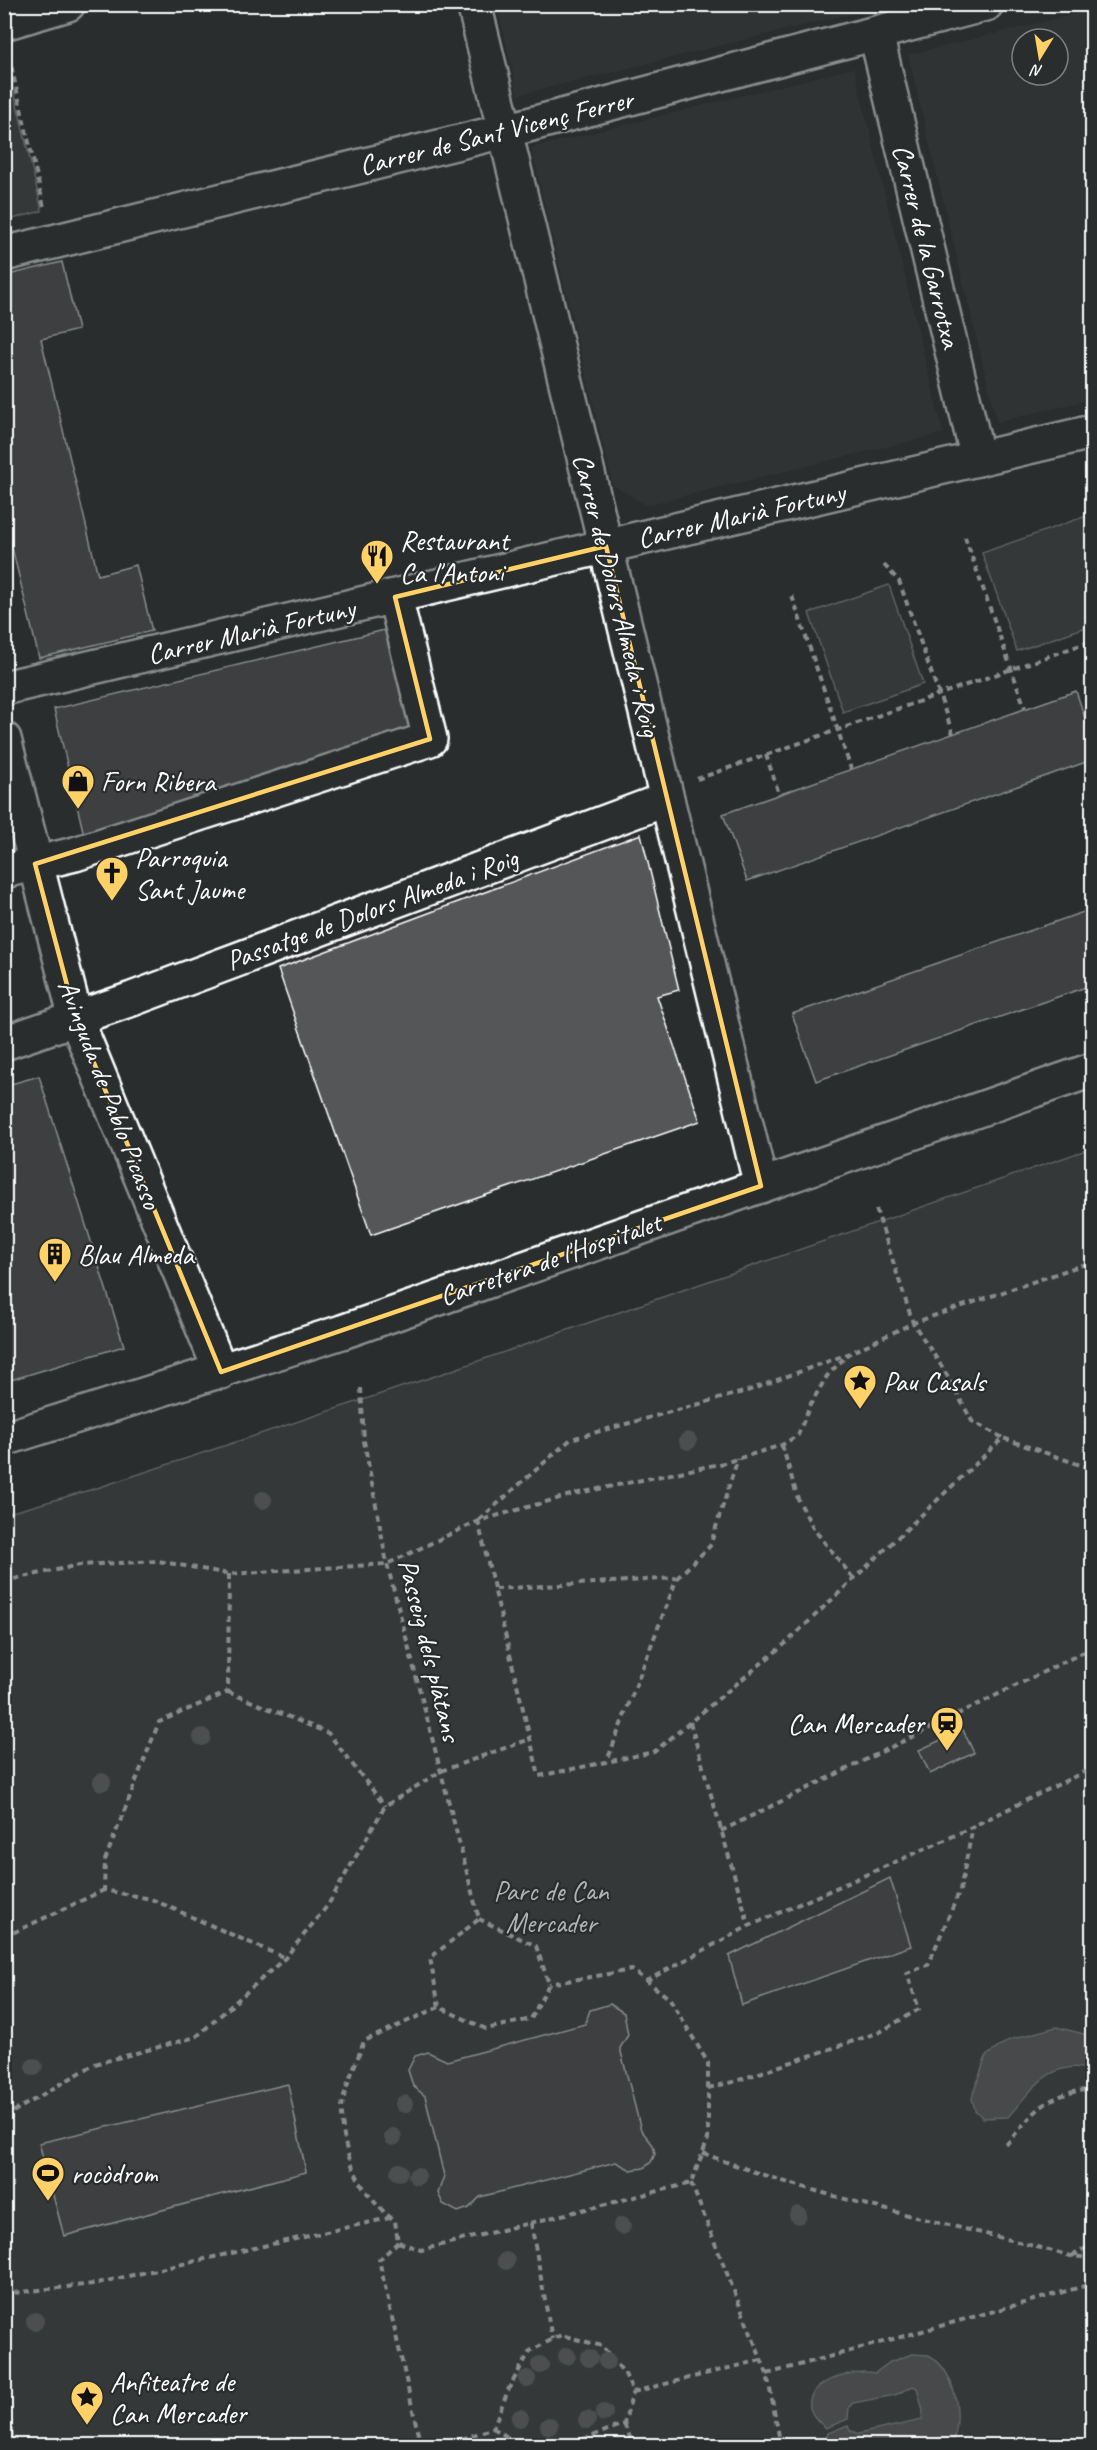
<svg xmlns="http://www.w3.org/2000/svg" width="1097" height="2450" font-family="Caveat,sans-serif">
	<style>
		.built { fill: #373a3b; fill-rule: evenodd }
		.green { fill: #414445; stroke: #a0a2a2; stroke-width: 1.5 }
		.water { fill: #6a6c6d; stroke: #a6a7a7; stroke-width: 1.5 }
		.building { fill: #555758; stroke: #fff; stroke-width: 1.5 }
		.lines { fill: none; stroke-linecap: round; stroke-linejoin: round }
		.minor-casing { stroke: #fff; stroke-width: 38 }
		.major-casing { stroke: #fff; stroke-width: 38 }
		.path { stroke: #fff; stroke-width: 4; stroke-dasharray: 6 4.5; stroke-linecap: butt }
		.minor { stroke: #2a2d2e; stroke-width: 33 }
		.major { stroke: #2a2d2e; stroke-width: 33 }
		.tree { fill: #757778 }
		.marked { fill: none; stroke: #ffd166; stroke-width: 4.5; stroke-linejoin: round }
		.labels { text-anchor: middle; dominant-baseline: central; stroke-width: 4.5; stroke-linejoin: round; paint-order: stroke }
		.street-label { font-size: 28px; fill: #fff; stroke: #2a2d2e }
		.poi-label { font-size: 28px; fill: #fff; stroke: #2a2d2e; text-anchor: start }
		.park-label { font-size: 28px; fill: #b3b4b5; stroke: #2a2d2e }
	</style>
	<rect width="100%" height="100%" fill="#2a2d2e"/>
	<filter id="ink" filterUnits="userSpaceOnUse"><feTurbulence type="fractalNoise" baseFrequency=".0167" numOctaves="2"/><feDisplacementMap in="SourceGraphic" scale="12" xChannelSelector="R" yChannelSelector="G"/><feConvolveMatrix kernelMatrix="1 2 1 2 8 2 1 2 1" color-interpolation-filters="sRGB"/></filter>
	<g filter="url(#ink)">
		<!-- built -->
		<g class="built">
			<path d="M497,4H887V5L518,95Z"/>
			<path d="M1092,10V399L997,422L908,55ZM1022,39H1058V75H1022Z"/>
			<path d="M854,68L943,433L646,505L613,485L531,148Z"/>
		</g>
		<!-- green -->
		<g class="green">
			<path d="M4,49L42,211L5,221H4Z"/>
			<path d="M1092,514V625L1017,651L982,553Z"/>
			<path d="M889,585L923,684L843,712L809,613Z"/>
			<path d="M1092,1148V2445H5V1514L97,1488L438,1375Z"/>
		</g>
		<!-- water -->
		<g class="water">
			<path d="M1056,2027L1092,2036V2070C1051,2057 1031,2091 1008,2117L983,2118L975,2110L972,2098L986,2056L1009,2040Z"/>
			<path d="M912,2354L929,2355C956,2372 963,2415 952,2444L824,2445L828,2433L848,2425L850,2430L858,2434L922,2420L923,2410L917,2388L913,2386L895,2395L853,2403L849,2407L848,2419L826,2428C780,2393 842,2367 875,2373L890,2362Z"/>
		</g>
		<!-- building -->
		<g class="building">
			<path d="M62,262L78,330L41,339L98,575L136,565L152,631L39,658L4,515V276Z"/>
			<path d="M389,629L413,727L272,776L84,835L54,709Z"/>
			<path d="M1076,691L1092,739V760L747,881L723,814Z"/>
			<path d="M641,834L679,990L657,996L700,1121L371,1235L278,969Z"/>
			<path d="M1092,909V985L816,1081L792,1014Z"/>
			<path d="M39,1076L124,1346L4,1382V1086Z"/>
			<path d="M963,1730L974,1753L930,1774L919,1750Z"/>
			<path d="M890,1878L911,1946L742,2005L729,1956Z"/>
			<path d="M610,2004L624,2013L628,2035L620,2048L641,2130L653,2145L655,2154L651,2162L644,2168L631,2170L616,2162L480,2197L469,2208L458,2212L443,2204L438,2193L444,2176L425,2096L413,2086L408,2070L415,2056L428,2052L447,2061L585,2024L590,2010Z"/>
			<path d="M288,2084L306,2172L64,2236L39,2143Z"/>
		</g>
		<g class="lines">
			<!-- minor casing -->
			<g class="minor-casing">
				<g id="minor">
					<path d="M474,4L761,1186"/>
					<path d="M4,23L68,4"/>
					<path d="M876,34L978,459"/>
					<path d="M4,254L524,126L986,4"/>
					<path d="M4,688L1092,432"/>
					<path d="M4,739L76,1019L221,1372"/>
					<path d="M4,871L75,854L430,739L395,597"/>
					<path d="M4,1043L132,999L667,799"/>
				</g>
			</g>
			<!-- major casing -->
			<g class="major-casing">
				<path id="major" d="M4,1439L342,1332L1092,1070"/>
			</g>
			<!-- path -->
			<g class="path">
				<path d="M9,57L44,207"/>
				<path d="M965,537L1025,708"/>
				<path d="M884,565L899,581L953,734"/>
				<path d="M792,596L851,769"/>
				<path d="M766,755L779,794"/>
				<path d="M697,779L1092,641"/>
				<path d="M876,1209L913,1323L944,1370L972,1421L1003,1438"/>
				<path d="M361,1388L364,1441L387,1564L479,1919L430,1958L439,2007L486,2029L531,2019L549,1984L536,1946L479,1919"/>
				<path d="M782,1445L798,1499L813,1528L854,1579"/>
				<path d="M479,1520L571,1439L747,1391L848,1354L913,1323L1082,1265L1092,1264"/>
				<path d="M478,1521L539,1776L654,1752L786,1643L1003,1438L1092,1469"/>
				<path d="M229,1574L228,1692L159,1722L105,1860L104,1890L151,1899L285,1958"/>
				<path d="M677,1578L710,1546L738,1458"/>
				<path d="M4,1581L80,1565L158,1561L229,1574L387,1564L478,1521L574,1494L724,1463L782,1445L798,1435L810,1405L827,1376L848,1354"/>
				<path d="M495,1589L677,1578L607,1761"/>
				<path d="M228,1692L328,1733L385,1806"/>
				<path d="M690,1722L749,1926"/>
				<path d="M721,1831L1092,1648"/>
				<path d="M4,1937L104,1890"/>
				<path d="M646,1981L749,1926L943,1841L1092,1768"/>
				<path d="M439,2007L364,2041C358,2059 343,2090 342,2108C341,2153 359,2194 395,2221L398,2242L421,2250L691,2183L708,2139V2063L670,1999L632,1970L549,1984"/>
				<path d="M708,2088L733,2082L880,2032L919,2009L907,1973L928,1965L960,1890L973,1827"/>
				<path d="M4,2117L95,2064L196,2037L285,1958L328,1905L385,1806L441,1771L530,1739"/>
				<path d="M1006,2145C1035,2111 1045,2094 1092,2089"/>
				<path d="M703,2153C821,2200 948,2222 1071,2256L1092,2258"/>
				<path d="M691,2183L767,2374L781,2446"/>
				<path d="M531,2223L552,2339"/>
				<path d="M398,2242L379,2260L421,2446"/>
				<path d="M1072,2256L1092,2245"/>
				<path d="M4,2294L93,2284L389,2218"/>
				<path d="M767,2374L1092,2284"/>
				<path d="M4,2401L10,2416L13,2446"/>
				<path d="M624,2424L634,2446"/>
				<path d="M493,2428L519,2444L581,2440L624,2424L633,2392"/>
				<path d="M442,2446L493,2428L509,2388L530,2351L561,2335L602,2346L625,2374L633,2392L761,2360"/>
			</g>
			<!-- minor -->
			<use href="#minor" class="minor"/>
			<!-- major -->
			<use href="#major" class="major"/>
		</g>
		<!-- trees -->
		<g class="tree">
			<circle cx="688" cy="1441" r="9"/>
			<circle cx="263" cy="1500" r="9"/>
			<circle cx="202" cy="1737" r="9"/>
			<circle cx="102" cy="1782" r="9"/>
			<circle cx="34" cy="2067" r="9"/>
			<circle cx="404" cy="2104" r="9"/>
			<circle cx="393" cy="2137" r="9"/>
			<circle cx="399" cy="2172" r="9"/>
			<circle cx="417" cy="2176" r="9"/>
			<circle cx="798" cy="2215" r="9"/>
			<circle cx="622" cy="2226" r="9"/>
			<circle cx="506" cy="2261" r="9"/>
			<circle cx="35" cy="2321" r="9"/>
			<circle cx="567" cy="2356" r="9"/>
			<circle cx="589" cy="2358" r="9"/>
			<circle cx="607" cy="2361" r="9"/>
			<circle cx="540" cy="2365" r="9"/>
			<circle cx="527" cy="2379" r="9"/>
			<circle cx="604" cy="2413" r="9"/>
			<circle cx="520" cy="2418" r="9"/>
			<circle cx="587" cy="2420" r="9"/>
			<circle cx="549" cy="2426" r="9"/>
		</g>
	</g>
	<!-- marked area -->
	<path d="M0 0H1097V2450H0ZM606,546L761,1186L221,1372L76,1019L35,864L430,739L395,597Z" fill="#2a2d2e" fill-opacity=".55" fill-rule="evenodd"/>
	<path class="marked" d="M606,546L761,1186L221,1372L76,1019L35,864L430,739L395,597Z"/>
	<!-- icons -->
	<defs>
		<g id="restaurant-pin" transform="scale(1.725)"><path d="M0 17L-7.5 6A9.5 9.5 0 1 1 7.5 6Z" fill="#ffd166" stroke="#2a2d2e"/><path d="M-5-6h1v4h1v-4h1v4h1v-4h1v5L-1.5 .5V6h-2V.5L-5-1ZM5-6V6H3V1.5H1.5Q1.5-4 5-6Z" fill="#111"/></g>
		<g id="shop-pin" transform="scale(1.725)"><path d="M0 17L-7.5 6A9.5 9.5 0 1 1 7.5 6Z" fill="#ffd166" stroke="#2a2d2e"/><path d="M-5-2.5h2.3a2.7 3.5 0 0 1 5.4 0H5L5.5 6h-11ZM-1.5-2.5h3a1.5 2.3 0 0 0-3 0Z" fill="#111"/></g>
		<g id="church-pin" transform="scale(1.725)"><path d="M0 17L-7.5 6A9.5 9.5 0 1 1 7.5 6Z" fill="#ffd166" stroke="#2a2d2e"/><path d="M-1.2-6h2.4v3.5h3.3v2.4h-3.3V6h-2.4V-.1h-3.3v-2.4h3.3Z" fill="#111"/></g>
		<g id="building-pin" transform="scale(1.725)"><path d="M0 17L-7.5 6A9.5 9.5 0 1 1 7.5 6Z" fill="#ffd166" stroke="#2a2d2e"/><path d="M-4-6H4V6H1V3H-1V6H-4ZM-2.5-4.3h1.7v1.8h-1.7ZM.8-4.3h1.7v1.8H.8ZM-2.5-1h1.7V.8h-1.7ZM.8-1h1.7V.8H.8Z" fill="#111"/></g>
		<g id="sight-pin" transform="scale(1.725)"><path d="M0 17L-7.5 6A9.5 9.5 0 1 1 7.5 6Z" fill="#ffd166" stroke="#2a2d2e"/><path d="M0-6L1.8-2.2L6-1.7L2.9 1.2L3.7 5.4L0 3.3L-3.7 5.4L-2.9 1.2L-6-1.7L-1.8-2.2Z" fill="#111"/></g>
		<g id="station-pin" transform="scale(1.725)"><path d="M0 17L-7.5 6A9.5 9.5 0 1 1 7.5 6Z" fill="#ffd166" stroke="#2a2d2e"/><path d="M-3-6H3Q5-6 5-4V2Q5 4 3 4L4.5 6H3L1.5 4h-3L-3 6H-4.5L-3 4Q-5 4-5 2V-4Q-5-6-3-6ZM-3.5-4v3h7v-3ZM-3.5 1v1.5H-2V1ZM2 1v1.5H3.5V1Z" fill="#111"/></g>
		<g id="stadium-pin" transform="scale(1.725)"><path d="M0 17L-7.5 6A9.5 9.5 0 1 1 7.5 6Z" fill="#ffd166" stroke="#2a2d2e"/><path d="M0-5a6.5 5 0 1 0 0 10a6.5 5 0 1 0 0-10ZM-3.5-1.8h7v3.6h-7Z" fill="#111"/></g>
	</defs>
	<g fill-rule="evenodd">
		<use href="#restaurant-pin" x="377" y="556"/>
		<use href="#shop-pin" x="78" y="781"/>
		<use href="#church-pin" x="112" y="873"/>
		<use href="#building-pin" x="55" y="1254"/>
		<use href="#sight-pin" x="860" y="1381"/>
		<use href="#station-pin" x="947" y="1723"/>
		<use href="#stadium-pin" x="48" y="2173"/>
		<use href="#sight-pin" x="87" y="2397"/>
	</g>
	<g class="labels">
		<!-- street labels -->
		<g class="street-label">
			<text transform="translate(496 132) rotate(-14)">Carrer de Sant Vicenç Ferrer</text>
			<text transform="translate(927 246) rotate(76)">Carrer de la Garrotxa</text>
			<text transform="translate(741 515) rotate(-13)">Carrer Marià Fortuny</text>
			<text transform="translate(617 595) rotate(76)">Carrer de Dolors Almeda i Roig</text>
			<text transform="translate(251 631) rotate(-13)">Carrer Marià Fortuny</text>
			<text transform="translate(372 909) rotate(-20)">Passatge de Dolors Almeda i Roig</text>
			<text transform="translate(110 1094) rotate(69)">Avinguda de Pablo Picasso</text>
			<text transform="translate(550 1259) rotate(-19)">Carretera de l'Hospitalet</text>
			<text transform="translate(430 1650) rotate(76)">Passeig dels plàtans</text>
		</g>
		<!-- poi labels -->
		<g class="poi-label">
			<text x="400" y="540">Restaurant<tspan x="400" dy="32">Ca l'Antoni</tspan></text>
			<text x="101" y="781">Forn Ribera</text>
			<text x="135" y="857">Parroquia<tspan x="135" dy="32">Sant Jaume</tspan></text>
			<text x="78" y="1254">Blau Almeda</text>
			<text x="883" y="1381">Pau Casals</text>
			<text x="924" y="1723" text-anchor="end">Can Mercader</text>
			<text x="71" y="2173">rocòdrom</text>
			<text x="110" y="2381">Anfiteatre de<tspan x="110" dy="32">Can Mercader</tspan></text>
		</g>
		<!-- park labels -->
		<g class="park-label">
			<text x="551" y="1890">Parc de Can<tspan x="551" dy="32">Mercader</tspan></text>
		</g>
	</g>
	<!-- margin -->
	<rect width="1097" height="2450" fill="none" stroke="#2a2d2e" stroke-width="24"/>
	<rect x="12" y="12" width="1073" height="2426" fill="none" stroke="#fff" stroke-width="2" filter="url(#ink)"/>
	<!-- north arrow -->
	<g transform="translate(1040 57) rotate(191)"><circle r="28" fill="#2a2d2e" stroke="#7f8182" stroke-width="1.5"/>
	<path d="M0-4.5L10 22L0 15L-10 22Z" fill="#ffd166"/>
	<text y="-9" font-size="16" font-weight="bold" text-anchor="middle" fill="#ffffff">N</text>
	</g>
</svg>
